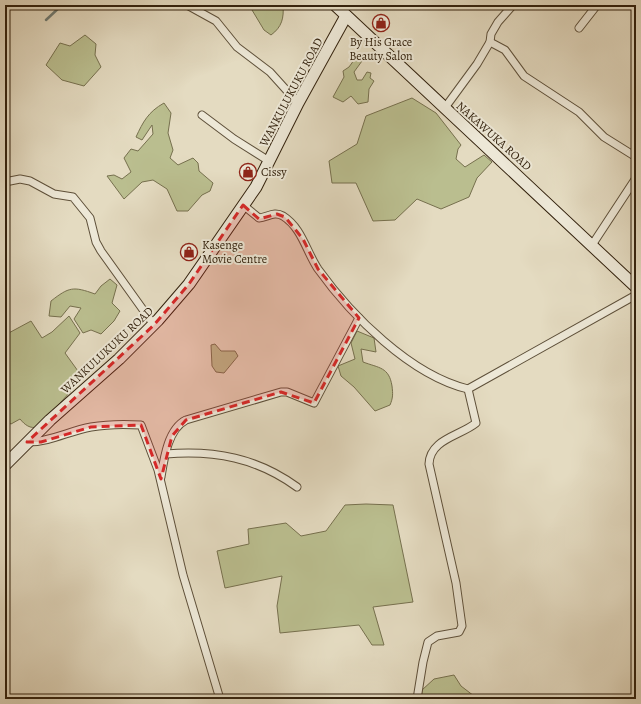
<svg xmlns="http://www.w3.org/2000/svg" width="641" height="704" font-family="Alegreya,serif">
	<style>
		.green { fill: #babe8f; stroke: #76704e }
		.lines { fill: none; stroke-linecap: round; stroke-linejoin: round }
		.stream { stroke: #6f7c75; stroke-width: 2.5 }
		.street-casing { stroke: #5e503a; stroke-width: 9 }
		.secondary-casing { stroke: #32210d; stroke-width: 13 }
		.street { stroke: #ede8d7; stroke-width: 7 }
		.secondary { stroke: #ede8d7; stroke-width: 11 }
		.marked { fill: #d62828; fill-opacity: 0.2; stroke: #d62828; stroke-width: 3; stroke-dasharray: 8 5; stroke-linejoin: round }
		.labels { text-anchor: middle; dominant-baseline: central; stroke-width: 4; stroke-linejoin: round; paint-order: stroke }
		.poi-label { font-size: 12px; fill: #32210d; stroke: #ede8d7; text-anchor: start }
		.street-label { font-size: 12px; fill: #32210d; stroke: #ede8d7 }
	</style>
	<rect width="100%" height="100%" fill="#e4dbc1"/>
	<filter id="stains"><feTurbulence type="fractalNoise" baseFrequency=".005" numOctaves="4"/><feColorMatrix values="0 0 0 0 .2 0 0 0 0 .09 0 0 0 0 .02 0 0 0 .5 -.17"/></filter>
	<radialGradient id="worn" r=".72"><stop offset=".6" stop-color="#630" stop-opacity="0"/><stop offset="1" stop-color="#630" stop-opacity=".3"/></radialGradient>
	<!-- green -->
	<g class="green">
		<path d="M249,5H283C284,18 282,27 271,35L264,30Z"/>
		<path d="M85,35L96,44L95,55L101,67L84,86L62,80L46,65L60,43L70,46Z"/>
		<path d="M357,56L362,61L354,72L357,80H362L367,72L371,73L370,78L374,81L369,89L368,102L358,104L351,96L343,102L333,97L344,77L343,71L349,67Z"/>
		<path d="M412,98L436,113L461,145L458,149L456,159L465,167L484,155L492,162L477,178L469,197L441,209L417,199L395,220L373,221L356,183H332L329,161L357,144L366,116Z"/>
		<path d="M164,103L171,113L168,133L173,150L170,158L178,165L193,158L198,163L199,171L213,183L210,191L202,195L188,211H177L167,189L153,180L142,182L124,199L107,176L114,175L122,179L131,172L124,158L131,149L138,151L153,134L152,125L142,140L136,137C143,122 148,112 164,103Z"/>
		<path d="M110,279L117,285L112,303L120,311L114,321L101,334L91,330L83,333L74,319L81,308L70,306L61,317L49,316L51,301C69,287 73,286 95,294L101,286Z"/>
		<path d="M69,316L80,333L65,353L83,378L38,427C30,429 25,425 20,419L11,424L5,421V335L31,321L42,338L52,332Z"/>
		<path d="M357,331L374,338L376,352L361,349L363,362C379,368 389,367 392,386C393,394 393,398 390,405L375,411L354,387L341,376L338,366L355,359L351,343Z"/>
		<path d="M215,344L221,351H235L238,356L224,373L216,372L212,366L211,345Z"/>
		<path d="M366,504L393,505L413,602L373,607L384,645H372L359,625L280,633L277,606L282,576L225,588L217,551L249,544L248,529L286,523L301,536L326,531L345,505Z"/>
		<path d="M454,675L461,686L474,696L475,699H421L422,690L434,679Z"/>
	</g>
	<g class="lines">
		<!-- stream -->
		<path class="stream" d="M46,20L62,5"/>
		<!-- street casing -->
		<g class="street-casing">
			<g id="street">
				<path d="M187,5L216,21L237,47L270,72L298,103"/>
				<path d="M633,5L636,6"/>
				<path d="M579,28L597,5"/>
				<path d="M490,42L505,50L524,76L579,112L604,137L636,157"/>
				<path d="M444,109L477,64L490,42L491,34L498,22L513,5"/>
				<path d="M202,115L234,139L269,161"/>
				<path d="M5,182L20,179L30,181L54,194L73,197L90,218L96,242L101,251L154,325"/>
				<path d="M243,205L259,218C268,217 274,211 283,216C302,228 306,251 318,269C351,315 410,375 468,389L636,295"/>
				<path d="M592,245L636,178"/>
				<path d="M28,442C50,442 69,431 91,427C108,424 125,424 141,425L158,470L183,575L220,699"/>
				<path d="M166,454C215,450 257,458 297,487"/>
				<path d="M161,477C164,458 168,429 186,420L281,392H287L314,403L359,318"/>
				<path d="M417,699L423,662L428,642L437,636L459,632L462,626L456,583L429,464C430,439 460,436 476,423L468,389"/>
			</g>
		</g>
		<!-- secondary casing -->
		<g class="secondary-casing">
			<g id="secondary">
				<path d="M335,5L636,287"/>
				<path d="M5,465L50,420L119,359L158,320L189,284L256,187L298,103L346,16"/>
			</g>
		</g>
		<!-- street -->
		<use href="#street" class="street"/>
		<!-- secondary -->
		<use href="#secondary" class="secondary"/>
	</g>
	<!-- marked area -->
	<path class="marked" d="M243,205L259,219L277,214L285,217L303,239L318,269L359,318L314,403L281,392L186,420L172,436L161,479L141,425L91,427L41,442H27L154,325L189,284Z"/>
	<!-- icons -->
	<defs>
		<g id="shop-ring" transform="scale(0.9)"><circle r="9.5" fill="#ede8d7" stroke="#8f2418" stroke-width="1.5"/><path d="M-5-2.5h2.3a2.7 3.5 0 0 1 5.4 0H5L5.5 6h-11ZM-1.5-2.5h3a1.5 2.3 0 0 0-3 0Z" fill="#8f2418"/></g>
	</defs>
	<g fill-rule="evenodd">
		<use href="#shop-ring" x="381" y="23"/>
		<use href="#shop-ring" x="248" y="172"/>
		<use href="#shop-ring" x="189" y="252"/>
	</g>
	<g class="labels">
		<!-- poi labels -->
		<g class="poi-label">
			<text x="381" y="42" text-anchor="middle">By His Grace<tspan x="381" dy="14">Beauty Salon</tspan></text>
			<text x="261" y="172">Cissy</text>
			<text x="202" y="245">Kasenge<tspan x="202" dy="14">Movie Centre</tspan></text>
		</g>
		<!-- street labels -->
		<g class="street-label">
			<text transform="translate(291 92) rotate(-62)">WANKULUKUKU ROAD</text>
			<text transform="translate(494 136) rotate(42)">NAKAWUKA ROAD</text>
			<text transform="translate(107 350) rotate(-43)">WANKULUKUKU ROAD</text>
		</g>
	</g>
	<!-- margin -->
	<rect width="641" height="704" fill="none" stroke="#e4dbc1" stroke-width="20"/>
	<rect x="6" y="6" width="629" height="692" fill="none" stroke="#32210d" stroke-width="2"/>
	<rect x="10" y="10" width="621" height="684" fill="none" stroke="#32210d"/>
	<rect width="100%" height="100%" filter="url(#stains)"/>
	<rect width="100%" height="100%" fill="url(#worn)"/>
</svg>
